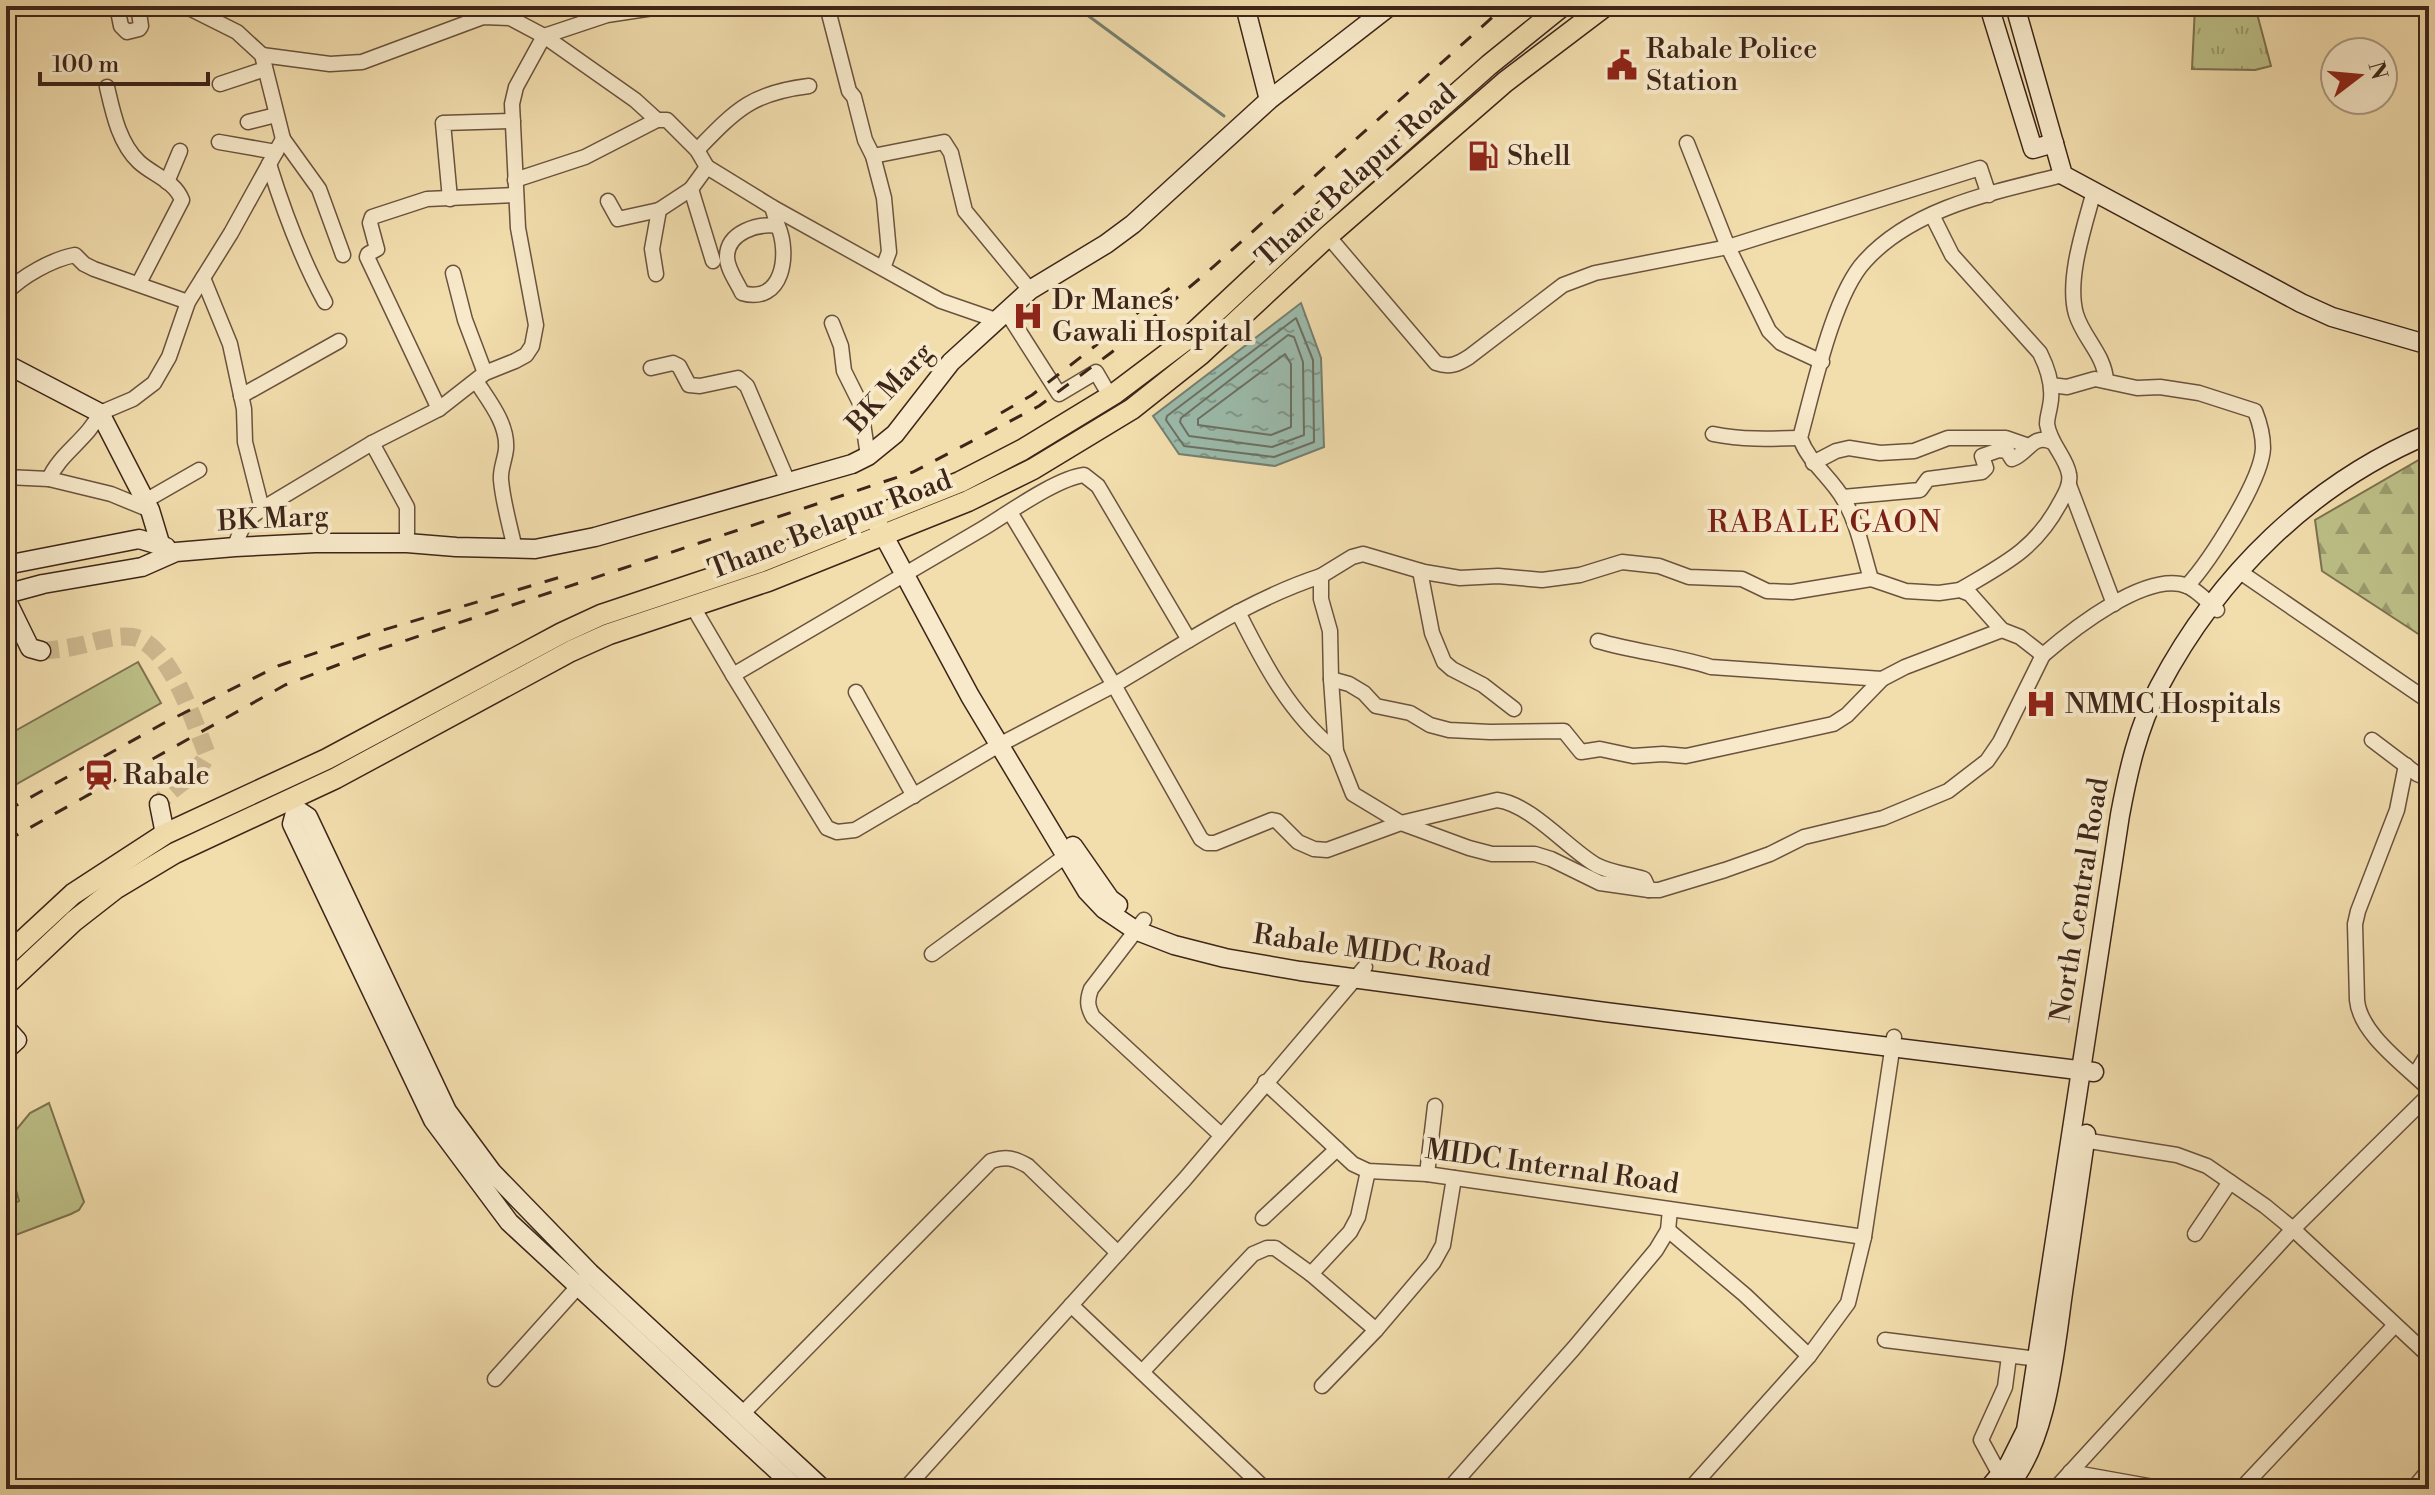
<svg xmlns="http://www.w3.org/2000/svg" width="2435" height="1495" font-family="'Libre Bodoni',serif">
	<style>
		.green { fill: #bdc088; stroke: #7d7250; stroke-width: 2 }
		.forest { fill: url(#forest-firs); stroke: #7d7250; stroke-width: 2 }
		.park { fill: url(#park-tufts); stroke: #7d7250; stroke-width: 2 }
		.water { fill: url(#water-ripples); stroke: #757f71; stroke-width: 2 }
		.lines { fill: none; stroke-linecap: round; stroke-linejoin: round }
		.shore { stroke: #6c7062; stroke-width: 2 }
		.stream { stroke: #757f71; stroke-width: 3 }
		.secondary-tunnel { stroke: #ceb88f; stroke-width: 18; stroke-dasharray: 18 9; stroke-linecap: butt }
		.street-casing { stroke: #6a533e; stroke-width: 17 }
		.secondary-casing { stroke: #3d2519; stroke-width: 21 }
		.primary-casing { stroke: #3d2519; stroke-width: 23 }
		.street { stroke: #f7e9ca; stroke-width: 14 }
		.secondary { stroke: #f7e9ca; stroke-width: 18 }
		.primary { stroke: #f2ddad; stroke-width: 20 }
		.rail { stroke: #3d2519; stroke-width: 3; stroke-dasharray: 14 14; stroke-linecap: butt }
		.labels { text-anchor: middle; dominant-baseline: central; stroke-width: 8; stroke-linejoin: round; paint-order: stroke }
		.poi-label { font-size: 28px; fill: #3d2519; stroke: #f7e9ca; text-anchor: start }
		.street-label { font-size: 28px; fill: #3d2519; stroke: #f7e9ca }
		.neighbourhood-label { font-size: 30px; letter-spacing: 2px; fill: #7a1f14; stroke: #f7e9ca }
	</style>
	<defs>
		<pattern id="forest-firs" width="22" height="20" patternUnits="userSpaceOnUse" patternTransform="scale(2)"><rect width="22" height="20" fill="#bdc088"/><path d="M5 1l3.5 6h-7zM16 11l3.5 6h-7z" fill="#9b9c6e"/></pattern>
		<pattern id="park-tufts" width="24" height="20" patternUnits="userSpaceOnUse" patternTransform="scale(2)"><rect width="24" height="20" fill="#bdc088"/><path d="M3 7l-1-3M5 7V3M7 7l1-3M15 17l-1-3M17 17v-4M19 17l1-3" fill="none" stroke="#9b9c6e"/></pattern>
		<pattern id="water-ripples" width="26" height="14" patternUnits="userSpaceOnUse" patternTransform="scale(2)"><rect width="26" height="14" fill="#9bbbac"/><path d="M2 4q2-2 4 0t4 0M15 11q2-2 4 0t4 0" fill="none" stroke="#80988b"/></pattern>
	</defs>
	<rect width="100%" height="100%" fill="#f2ddad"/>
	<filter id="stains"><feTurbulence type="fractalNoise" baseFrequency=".0025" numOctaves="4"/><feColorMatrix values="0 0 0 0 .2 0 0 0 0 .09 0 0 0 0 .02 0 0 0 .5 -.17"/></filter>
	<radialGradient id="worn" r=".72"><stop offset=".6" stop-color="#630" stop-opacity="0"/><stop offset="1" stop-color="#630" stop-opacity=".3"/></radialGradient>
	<!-- green -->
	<g class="green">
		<path d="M138,662L161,703L6,790V736Z"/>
		<path d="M49,1103L84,1202L79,1210L71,1214L13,1236L6,1235V1207L19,1201L10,1168L6,1169V1142L30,1113Z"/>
	</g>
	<!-- forest -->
	<path class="forest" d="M2429,454V641L2322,571L2315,520Z"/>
	<!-- park -->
	<path class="park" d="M2195,6H2255L2271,66L2255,70L2192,69Z"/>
	<!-- water -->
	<path class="water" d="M1301,303L1321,358L1324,447L1275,466L1179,454L1153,416Z"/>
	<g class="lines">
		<!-- shore -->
		<g class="shore">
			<path d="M1296,318L1313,360L1314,442L1274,457L1184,446L1166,420L1167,416Z"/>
			<path d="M1288,335L1294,337L1303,362L1304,435L1272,447L1189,436L1180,422L1181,418Z"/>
			<path d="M1285,354L1291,364V427L1271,435L1198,425V419Z"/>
		</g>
		<!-- stream -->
		<path class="stream" d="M1075,6L1224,116"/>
		<!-- secondary-tunnel -->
		<path class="secondary-tunnel" d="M41,651C51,650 62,649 72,647C91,644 113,634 133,637C170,644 194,723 207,754C198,777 173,784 159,804"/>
		<!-- street casing -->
		<g class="street-casing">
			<g id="street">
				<path d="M117,6L121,26L127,32L139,29L141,26L138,6"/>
				<path d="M827,6L849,91L854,97L865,140L873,156L884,198L889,252L883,268"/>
				<path d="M262,55L330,64L362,62L483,17L510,18L544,36L635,100L657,120"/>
				<path d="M220,84L265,69"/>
				<path d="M107,87C113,113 119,143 139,162C153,175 175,181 182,200L139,283"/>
				<path d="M248,122L276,115"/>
				<path d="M283,139L319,189L343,255"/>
				<path d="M219,142L276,152"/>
				<path d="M1687,143L1728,247L1769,331L1781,343L1822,362"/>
				<path d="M697,150C736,110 751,93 809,86"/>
				<path d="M873,156L944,142L951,153L965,211L1030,290"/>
				<path d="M269,164C284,212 301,258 325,302"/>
				<path d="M2063,175C1995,192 1914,207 1865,261C1833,295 1813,391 1800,438C1809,463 1831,477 1844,500C1858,524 1863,553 1871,579L1906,591L1939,593L1960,590L1970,594L2002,630L2020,637L2043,655C2072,630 2147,570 2187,586C2197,590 2209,603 2217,610"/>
				<path d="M515,180L585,157L657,120H667L697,150L707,167L772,207L941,301L996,320"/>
				<path d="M167,182L180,151"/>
				<path d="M691,189L713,261"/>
				<path d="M2094,191C2085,225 2066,279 2076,314C2083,338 2105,355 2106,381"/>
				<path d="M450,199L443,123L513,121"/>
				<path d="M608,201L618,219L659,210"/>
				<path d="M772,207L778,226C758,223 727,232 727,257C727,269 737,282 742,293C783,305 790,254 778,226"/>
				<path d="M1932,215L1952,255L2040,353C2048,369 2054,388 2050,406C2049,413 2047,417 2047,424C2050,444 2066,457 2069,474C2071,484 2065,494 2060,503C2035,550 2004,564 1960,590"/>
				<path d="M1328,236L1436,363C1450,368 1458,364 1469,357L1563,285L1595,273L1728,247L1980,168L1989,195"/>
				<path d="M453,273L465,320L485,373"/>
				<path d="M656,274L652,249L659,210L691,189L707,167"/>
				<path d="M203,278L230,344L244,409L245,442L262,509"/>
				<path d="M6,293C22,276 53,259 75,255L84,264L94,269L188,302"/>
				<path d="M1006,311L1059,394L1096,372L1110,396"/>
				<path d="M832,323L841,346L844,371L860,403L868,456"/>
				<path d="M651,368L673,363L679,366L689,385L700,386L738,378L747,386L788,482"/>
				<path d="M476,381C489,401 508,424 506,449C505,460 500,469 501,480C503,503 510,526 515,549"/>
				<path d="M2051,385L2067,387L2095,379L2137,388L2160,387L2199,393L2255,411C2259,421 2263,436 2263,448C2262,480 2210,561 2187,586"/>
				<path d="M241,396L339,341"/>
				<path d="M439,409L367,257L368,254L377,249L370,223L372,217L427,199L516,195"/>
				<path d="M1713,434C1742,440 1770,439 1800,438"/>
				<path d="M372,443L407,507V543"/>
				<path d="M1813,463L1836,451L1849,448L1880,453L1914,451L1948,438H2006L2029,446"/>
				<path d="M6,477L49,479L111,494L150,510"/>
				<path d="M49,479C60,453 88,439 100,413L133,399L154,383L169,357L188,302L231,233L283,139L262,55L237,32L185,6"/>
				<path d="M2069,485L2114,604"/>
				<path d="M1843,497L1920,490L1928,479L1982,472L1986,468L1982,456L1999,450L2007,451L2012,459C2028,454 2032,433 2052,442"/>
				<path d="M145,501L199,470"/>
				<path d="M1010,512L1114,685L999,745L855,830L837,832L827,828L733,675C816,626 899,578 982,529C1007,514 1057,478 1084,475L1098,486L1189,640"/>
				<path d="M235,547C240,529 246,519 262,509L372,443L439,409L485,373L515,361L526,355L532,346L536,325L518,228L512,104L516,87L544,36L607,15L666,6"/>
				<path d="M1420,571L1432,633L1444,662L1452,669L1483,685L1514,709"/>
				<path d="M1321,576C1247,600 1181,646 1114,685L1201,839L1207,843H1215L1272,820L1277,821L1298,842L1314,849L1327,850L1401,823L1497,800C1531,804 1567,848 1596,865C1611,873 1628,874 1644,879L1649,890H1659L1725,870L1770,854L1804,837L1883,818L1948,791L1987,761L2000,742L2043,655"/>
				<path d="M2246,576L2427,700"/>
				<path d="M1871,579L1792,592L1767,591L1742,579L1689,577L1659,566L1622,562L1580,575L1542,580L1498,576L1460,578L1424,572L1363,554L1352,557L1321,576V599L1330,631L1331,679L1349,684L1364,693L1376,706L1410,713L1430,725L1449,730L1490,732L1564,731L1581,752L1600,749L1633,756L1663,754L1686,756L1833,724L1847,715L1882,679L1905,667L2002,630"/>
				<path d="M693,607L733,675"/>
				<path d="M1238,612C1264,664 1290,714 1336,751"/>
				<path d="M1598,641C1636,652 1673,655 1711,667L1882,679"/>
				<path d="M1331,679L1336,751L1353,794L1401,823L1469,848L1492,854H1535L1551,859L1600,883L1649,890"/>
				<path d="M856,692L914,796"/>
				<path d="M2372,740L2417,774L2429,779"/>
				<path d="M2406,765L2397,810L2358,911L2355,924L2357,1000C2360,1034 2405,1065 2429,1089"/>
				<path d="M1144,920L1091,989C1087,1000 1087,1006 1093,1017L1221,1135"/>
				<path d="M932,954L1071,852"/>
				<path d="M2415,1075L2429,1052"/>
				<path d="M1265,1082L1353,1164L1368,1171L1427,1174L1864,1237"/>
				<path d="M2077,1139L2177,1155L2207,1166L2265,1206L2293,1229L2429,1356"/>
				<path d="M1427,1174L1435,1106"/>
				<path d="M1263,1218L1337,1149"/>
				<path d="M1668,1230L1745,1295L1809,1356"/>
				<path d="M2195,1234L2230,1182"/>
				<path d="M1311,1274L1376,1330"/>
				<path d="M1071,1305L1265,1489"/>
				<path d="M1885,1340L2038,1359"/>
				<path d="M1142,1372L1253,1254L1267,1248H1275L1311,1274L1350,1232L1358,1217L1368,1171"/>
				<path d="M495,1379L583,1281"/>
				<path d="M1322,1386L1376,1330L1433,1263L1443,1245L1454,1178"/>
				<path d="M742,1414L991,1161C1007,1156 1014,1158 1028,1166L1118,1253"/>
				<path d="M2070,1472L2165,1489"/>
				<path d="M2000,1475L1981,1440L2005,1387L2009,1356"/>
				<path d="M905,1489L1185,1179L1365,967"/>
				<path d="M1449,1489L1574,1348L1656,1250L1668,1230L1670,1210"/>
				<path d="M1690,1489L1809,1356L1848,1303L1864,1237L1894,1037"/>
				<path d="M2055,1489L2293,1229L2429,1095"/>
				<path d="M2241,1489L2395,1325"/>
				<path d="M2413,1489L2429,1470"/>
			</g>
		</g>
		<!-- secondary casing -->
		<g class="secondary-casing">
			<g id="secondary">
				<path d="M1245,6L1269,100"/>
				<path d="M1989,6L2033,149L2054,143"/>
				<path d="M2015,6L2063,175L2301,303L2332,317L2429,345"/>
				<path d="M6,364L100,413L150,510L160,543"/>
				<path d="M877,523L970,696L1087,891L1104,909L1135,930L1174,945L1225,958L1300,971L1605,1012L2094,1072"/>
				<path d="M6,565L139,539L166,547"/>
				<path d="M6,594L43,584L142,567L176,552L235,547L315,543H407L456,547L535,549L595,537L852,464L868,456L895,434L951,362L1030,290L1106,244L1133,224L1269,100L1390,6"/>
				<path d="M6,599L30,648L41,651"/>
				<path d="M290,800L296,809L308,817L447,1111L492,1172L590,1273L823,1489"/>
				<path d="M159,804L165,834"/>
				<path d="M296,809L292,824L433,1120L509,1222L797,1489"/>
				<path d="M1073,846L1110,899L1118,905"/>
				<path d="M6,1028L17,1040L6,1050"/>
				<path d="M1988,1489L2009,1464L2026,1430L2120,815C2128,772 2138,727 2159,687C2218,575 2312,483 2429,434"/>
				<path d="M2006,1489C2050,1440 2055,1343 2065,1279C2072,1231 2079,1182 2086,1134"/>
			</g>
		</g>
		<!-- primary casing -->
		<g class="primary-casing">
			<g id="primary">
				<path d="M6,956L73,894L165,834L327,759L562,633L601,615L760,562L960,482L1022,450L1114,394L1187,339L1314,220L1489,65L1562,6"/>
				<path d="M6,985L74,921L115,889L175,853L336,778L571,651L609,634L768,581L968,501L1033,469L1132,409L1200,355L1328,236L1505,82L1605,6"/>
			</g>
		</g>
		<!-- street -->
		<use href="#street" class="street"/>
		<!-- secondary -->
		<use href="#secondary" class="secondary"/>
		<!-- primary -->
		<use href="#primary" class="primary"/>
		<!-- rail -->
		<g class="rail">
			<path d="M1001,413L1032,395L1171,287"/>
			<path d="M6,811L164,723L278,666L370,634L564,576"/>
			<path d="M6,841L285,685L377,650L913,472L1039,406L1112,352L1204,275L1505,6"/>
		</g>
	</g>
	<!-- icons -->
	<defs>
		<g id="civic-bare" transform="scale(2.4)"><path d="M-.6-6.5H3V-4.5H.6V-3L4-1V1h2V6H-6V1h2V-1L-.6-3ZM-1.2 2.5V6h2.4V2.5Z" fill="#8f2418" stroke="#f7e9ca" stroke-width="2.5" paint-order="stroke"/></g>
		<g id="fuel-bare" transform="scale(2.4)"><path d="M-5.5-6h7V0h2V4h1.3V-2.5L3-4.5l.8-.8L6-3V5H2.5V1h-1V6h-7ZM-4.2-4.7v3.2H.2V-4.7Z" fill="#8f2418" stroke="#f7e9ca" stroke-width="2.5" paint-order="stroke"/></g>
		<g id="hospital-bare" transform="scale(2.4)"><path d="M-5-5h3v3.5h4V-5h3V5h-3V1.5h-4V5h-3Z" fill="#8f2418" stroke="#f7e9ca" stroke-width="2.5" paint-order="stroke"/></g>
		<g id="station-bare" transform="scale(2.4)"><path d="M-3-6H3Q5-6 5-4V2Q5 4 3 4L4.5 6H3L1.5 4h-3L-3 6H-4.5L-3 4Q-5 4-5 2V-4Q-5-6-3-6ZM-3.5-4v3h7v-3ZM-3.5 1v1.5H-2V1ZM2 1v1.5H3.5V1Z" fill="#8f2418" stroke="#f7e9ca" stroke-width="2.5" paint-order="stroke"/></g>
	</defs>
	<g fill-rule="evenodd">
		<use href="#civic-bare" x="1622" y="65"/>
		<use href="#fuel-bare" x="1483" y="156"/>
		<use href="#hospital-bare" x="1028" y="316"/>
		<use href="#hospital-bare" x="2041" y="704"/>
		<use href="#station-bare" x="99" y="775"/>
	</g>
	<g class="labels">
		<!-- poi labels -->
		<g class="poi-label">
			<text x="1646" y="49">Rabale Police<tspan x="1646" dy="32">Station</tspan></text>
			<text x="1507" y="156">Shell</text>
			<text x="1052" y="300">Dr Manes<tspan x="1052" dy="32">Gawali Hospital</tspan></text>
			<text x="2065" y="704">NMMC Hospitals</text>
			<text x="123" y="775">Rabale</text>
		</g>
		<!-- street labels -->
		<g class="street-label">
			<text transform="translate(1356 176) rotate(-42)">Thane Belapur Road</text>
			<text transform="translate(890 388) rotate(-47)">BK Marg</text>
			<text transform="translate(273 519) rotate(-3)">BK Marg</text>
			<text transform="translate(830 525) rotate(-21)">Thane Belapur Road</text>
			<text transform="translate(2080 900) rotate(-81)">North Central Road</text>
			<text transform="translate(1372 951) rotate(8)">Rabale MIDC Road</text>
			<text transform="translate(1552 1167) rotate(8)">MIDC Internal Road</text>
		</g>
		<!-- neighbourhood labels -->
		<g class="neighbourhood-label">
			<text x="1825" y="523">RABALE GAON</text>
		</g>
	</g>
	<!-- margin -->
	<rect width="2435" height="1495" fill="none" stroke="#f2ddad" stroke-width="32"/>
	<rect x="8" y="8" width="2419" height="1479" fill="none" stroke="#3d2519" stroke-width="4"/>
	<rect x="16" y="16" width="2403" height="1463" fill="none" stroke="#3d2519" stroke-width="2"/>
	<!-- north arrow -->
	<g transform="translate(2359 76) rotate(74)"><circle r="38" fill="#f7e9ca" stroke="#ad9b83" stroke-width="2"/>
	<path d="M0-6L14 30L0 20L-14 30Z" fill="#8f2418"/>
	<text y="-12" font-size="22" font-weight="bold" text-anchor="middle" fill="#3d2519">N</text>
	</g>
	<!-- scale -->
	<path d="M40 72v12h168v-12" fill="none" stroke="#3d2519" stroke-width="4"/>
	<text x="52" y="72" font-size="24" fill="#3d2519" stroke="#f7e9ca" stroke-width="6" paint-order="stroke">100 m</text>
	<rect width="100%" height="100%" filter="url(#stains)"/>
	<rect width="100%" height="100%" fill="url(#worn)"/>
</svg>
